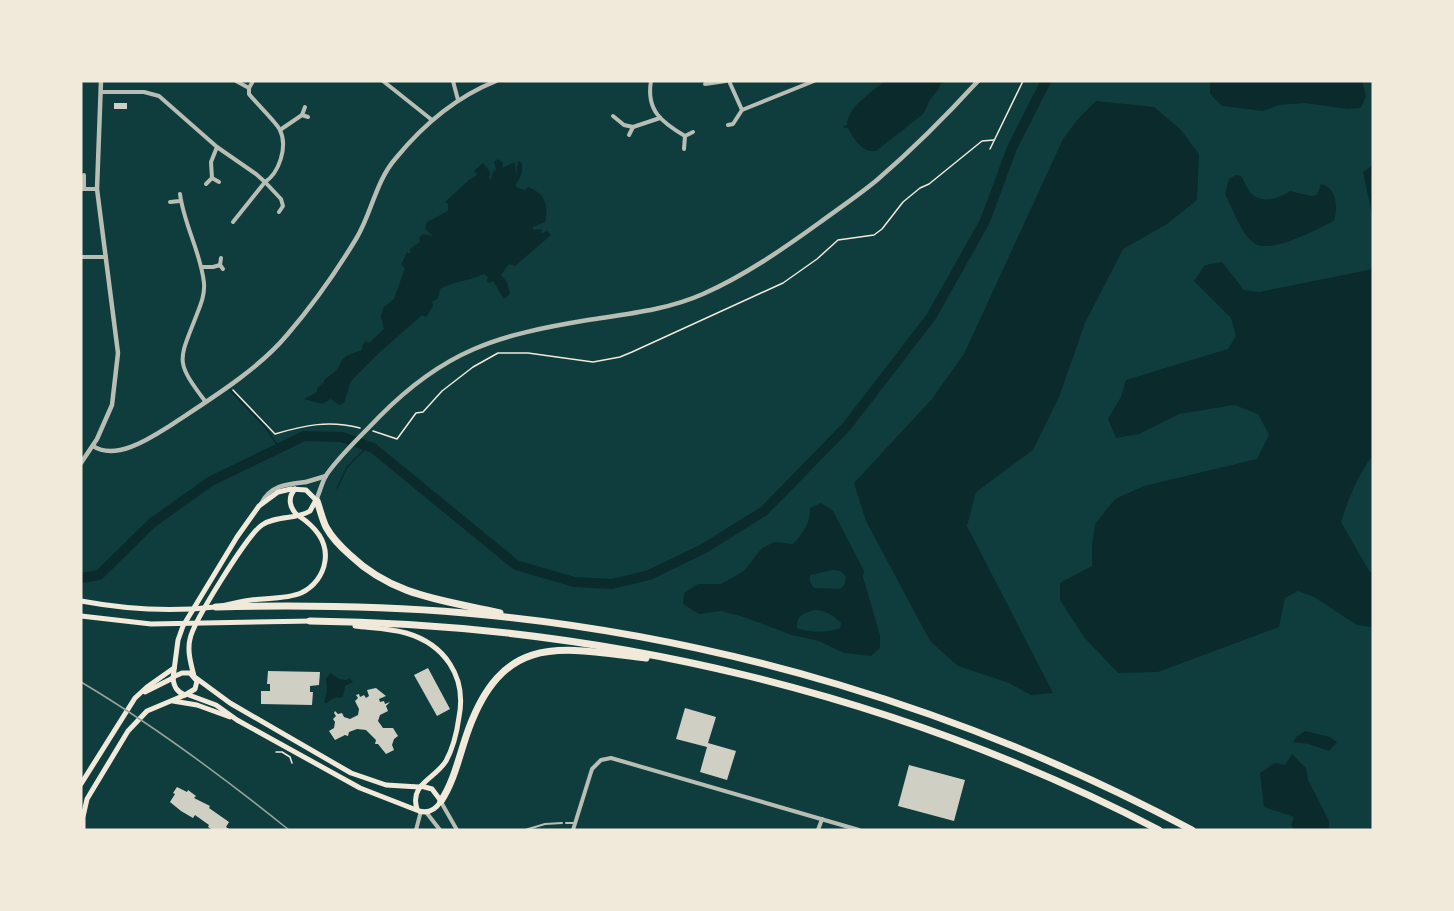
<svg xmlns="http://www.w3.org/2000/svg" width="1454" height="911" font-family="Karla,sans-serif">
	<style>
		.water { fill: #0a2a2b; fill-rule: evenodd }
		.lines { fill: none; stroke-linecap: round; stroke-linejoin: round }
		.stream { stroke: #0a2a2b; stroke-width: 1.5 }
		.river { stroke: #0a2a2b; stroke-width: 10 }
		.building { fill: #cfcfc3 }
		.path { stroke: #f1e9da; stroke-width: 1.5 }
		.pedestrian { stroke: #b8beb3; stroke-width: 2 }
		.minor { stroke: #b8beb3; stroke-width: 4 }
		.tertiary { stroke: #b8beb3; stroke-width: 4.5 }
		.primary { stroke: #f1e9da; stroke-width: 5 }
		.motorway { stroke: #f1e9da; stroke-width: 7 }
		.rail { stroke: #97a49c; stroke-width: 1.5 }
	</style>
	<rect width="100%" height="100%" fill="#0f3d3e"/>
	<!-- water -->
	<g class="water">
		<path d="M885,81H949L940,84C939,91 936,92 932,97C927,103 927,110 922,115L876,151C862,153 854,139 848,128H844L843,126L847,125C847,107 872,92 885,81Z"/>
		<path d="M1210,81H1362L1366,96L1361,108L1347,109L1305,103L1279,105L1263,111L1222,106L1210,94Z"/>
		<path d="M1096,101L1154,107L1180,129L1199,154L1197,200L1167,224L1123,249L1085,323L1059,397L1033,450L976,492L967,526L1053,693L1031,695L1009,683L958,666L930,641L866,521L854,483L932,399L964,354L1063,139L1078,119Z"/>
		<path d="M498,159L503,163L502,168L515,162L516,176L518,161L521,162C524,170 521,177 516,184V187L525,190L528,187C545,193 549,206 545,222L533,227V230L542,229L541,234L547,231L551,235L515,266L509,264L501,275L507,282L510,294L504,299L493,281L490,283L487,281L488,277L484,274C469,281 454,281 440,289L438,298L432,302L433,306L426,317L422,315L380,352L351,381L344,403L339,405L331,399L322,404L304,399L317,392V388L323,383L325,379L337,370L342,360L346,356L362,350L363,344L366,341L369,343L384,329L381,317L383,308L394,299L405,268L401,265L407,252L410,254V249L420,242L419,238L423,234L433,236L425,229L427,222L448,211V204L445,202L469,180L477,175L474,171L483,163L490,172L489,178L494,184L491,180L493,172L496,169L494,162Z"/>
		<path d="M1373,165V219L1363,172Z"/>
		<path d="M1236,175L1241,176C1244,180 1245,185 1248,189C1257,205 1278,200 1290,191L1311,196L1317,195L1321,184C1337,188 1338,207 1334,221C1317,229 1271,255 1254,243C1242,235 1232,208 1225,194L1229,179Z"/>
		<path d="M1222,262L1244,290L1259,292L1373,269V455C1357,476 1349,498 1341,522L1369,571L1373,574V627L1357,625L1314,597L1298,591L1285,598L1279,627L1158,672L1118,673L1084,637L1060,600V583L1092,566V546L1095,524L1115,499L1144,486L1257,459L1269,435L1258,414L1234,405L1179,414L1139,434L1116,438L1108,419L1121,397L1126,380L1228,349L1236,336L1231,318L1194,281L1205,265Z"/>
		<path d="M821,503L833,511L864,571L863,577L880,635V648L871,656L844,653L819,641L792,635L744,617L721,611L699,614L683,604L684,593L698,584H721L744,571L762,548L774,542L793,544C804,532 810,524 810,508ZM833,570L841,571L846,577L845,584L840,589L814,588L810,582V575ZM814,610C825,610 833,615 841,623L840,628C826,633 811,633 797,628C797,615 802,614 814,610Z"/>
		<path d="M331,673L339,679L346,680L349,678L353,682L345,686L343,697L334,698L326,703L324,702L327,691L326,678Z"/>
		<path d="M1305,731L1330,737L1337,742L1329,751L1309,744L1293,742L1296,737Z"/>
		<path d="M1292,754L1306,768L1308,780L1329,821V830H1296L1291,826L1294,817L1264,807L1260,773L1275,763L1285,765Z"/>
	</g>
	<g class="lines">
		<!-- stream -->
		<g class="stream">
			<path d="M230,390L266,428L279,448"/>
			<path d="M337,488L347,467L368,446"/>
		</g>
		<!-- river -->
		<path class="river" d="M81,578L99,575L152,523L211,481L304,436L342,437L373,448L516,565L574,582L612,584L649,575L703,549L764,511L847,426L931,317L985,221L1012,148L1046,81"/>
	</g>
	<!-- building -->
	<g class="building">
		<rect x="114" y="103" width="13" height="6"/>
		<path d="M428,668L450,709L437,716L414,675Z"/>
		<path d="M268,671L320,672L319,685L310,686V692H313L312,705L261,704V691H270V684H267Z"/>
		<path d="M376,688L386,696L379,699L380,702L384,701L385,704L390,702L386,706L388,711L380,715L378,721L383,728H393L398,736L394,739L392,745L394,750L386,754L378,744H375L376,740L366,730L357,729L349,732L348,736L345,735L335,740L329,731L334,728L335,722L333,719L336,716L334,713L335,711L338,714L342,713L344,717L350,719L358,715L359,709L355,701L358,698L356,695L359,694L360,697L364,695L366,698L369,696L367,690Z"/>
		<path d="M685,708L716,717L708,743L736,751L727,780L700,772L707,747L676,739Z"/>
		<path d="M909,765L965,780L954,821L898,806Z"/>
		<path d="M177,787L187,792L188,790L196,796L194,798L210,806L209,808L229,822L226,827L229,829L228,830H213L208,827L209,825L195,815L193,818L181,811L170,802L175,794L173,793Z"/>
	</g>
	<g class="lines">
		<!-- path -->
		<g class="path">
			<path d="M990,149L1023,81"/>
			<path d="M233,390L275,434C305,425 329,420 360,428"/>
			<path d="M373,431L397,439L416,413L423,412L442,391L473,367L498,353H528L593,362L620,357L632,352L783,283L817,259L838,240L874,235L882,229L903,202L920,188L929,184L982,141L994,140"/>
			<path d="M276,752H282L290,757L292,763"/>
		</g>
		<!-- pedestrian -->
		<g class="pedestrian">
			<path d="M566,823H573"/>
			<path d="M525,830L545,824L562,823"/>
		</g>
		<!-- minor -->
		<g class="minor">
			<path d="M236,81L249,88"/>
			<path d="M383,81L432,120"/>
			<path d="M453,81L458,100"/>
			<path d="M651,81C646,110 661,122 685,136L684,149"/>
			<path d="M705,84L726,81"/>
			<path d="M101,92H144L159,96L217,147L256,174L265,182C279,173 288,147 280,130C277,123 256,103 249,94V88L253,81"/>
			<path d="M742,110L814,81"/>
			<path d="M302,115L308,117"/>
			<path d="M613,116L624,125L633,127"/>
			<path d="M728,125L733,124L742,110L729,81"/>
			<path d="M280,130L302,115L305,107"/>
			<path d="M629,135L633,127L660,118"/>
			<path d="M685,136L693,132"/>
			<path d="M84,175V189"/>
			<path d="M212,178L219,182"/>
			<path d="M206,184L212,178L211,162L217,147"/>
			<path d="M81,189H97"/>
			<path d="M180,194C184,225 201,253 204,283C205,294 201,304 197,314C179,361 174,360 205,401"/>
			<path d="M170,202L180,201"/>
			<path d="M233,222L265,182L281,199L283,206L279,212"/>
			<path d="M81,257H106"/>
			<path d="M220,265L221,258"/>
			<path d="M202,267H213L220,265L223,269"/>
			<path d="M441,802L457,830"/>
			<path d="M426,812L440,830"/>
			<path d="M416,830L421,811"/>
			<path d="M573,830L592,769L601,760L611,758L859,830"/>
			<path d="M818,830L822,819"/>
		</g>
		<!-- tertiary -->
		<g class="tertiary">
			<path d="M93,446C115,461 149,439 168,427C207,401 257,371 287,335C312,306 336,272 356,239C372,213 375,182 396,158C423,125 456,97 496,81"/>
			<path d="M81,463L97,439L112,405L118,353L97,189L101,81"/>
			<path d="M306,482L326,476"/>
			<path d="M316,500C320,492 322,481 327,474C341,454 362,435 379,417C445,350 497,335 588,320C627,314 667,310 703,294C744,276 783,249 819,223C838,209 859,195 877,180C913,149 946,116 978,81"/>
			<path d="M261,504C270,485 287,484 306,482"/>
		</g>
		<!-- primary -->
		<g class="primary">
			<path d="M295,489C287,498 290,508 297,515"/>
			<path d="M81,601C124,609 171,612 215,607C227,606 239,601 251,600C267,598 287,599 301,593C314,587 323,575 325,561C328,541 314,526 299,516"/>
			<path d="M81,616L151,624L313,621"/>
			<path d="M355,626C372,628 389,628 406,633C444,644 467,676 459,717C457,732 453,748 446,761C435,779 409,784 417,809"/>
			<path d="M173,677L182,673H190L197,681L195,689L185,695C177,692 174,687 173,678L178,640L183,626L237,537L259,506L278,492L291,489L306,490L316,500L310,511C296,520 277,515 262,525C248,534 193,622 190,639C187,651 191,664 194,676"/>
			<path d="M196,678L230,703L351,773L386,785L419,787"/>
			<path d="M145,692L173,678"/>
			<path d="M189,695L216,705L237,720L360,788L419,811C429,814 436,809 441,801L432,789L421,786"/>
			<path d="M173,701L197,705L230,717"/>
			<path d="M81,784L135,698L147,687L174,668"/>
			<path d="M83,830V817L87,799L128,731L147,711L185,695"/>
		</g>
		<!-- motorway -->
		<g class="motorway">
			<path d="M317,501C320,509 322,519 326,527C332,538 341,547 350,555C394,597 444,600 500,613"/>
			<path d="M216,607C299,605 382,606 465,613C718,635 967,710 1192,830"/>
			<path d="M310,621C604,624 898,694 1159,830"/>
			<path d="M441,801C455,780 460,752 469,728C505,632 561,648 646,658"/>
		</g>
		<!-- rail -->
		<path class="rail" d="M81,682C155,726 222,776 289,830"/>
	</g>
	<!-- border -->
	<rect width="1454" height="911" fill="none" stroke="#f1e9da" stroke-width="165"/>
</svg>
